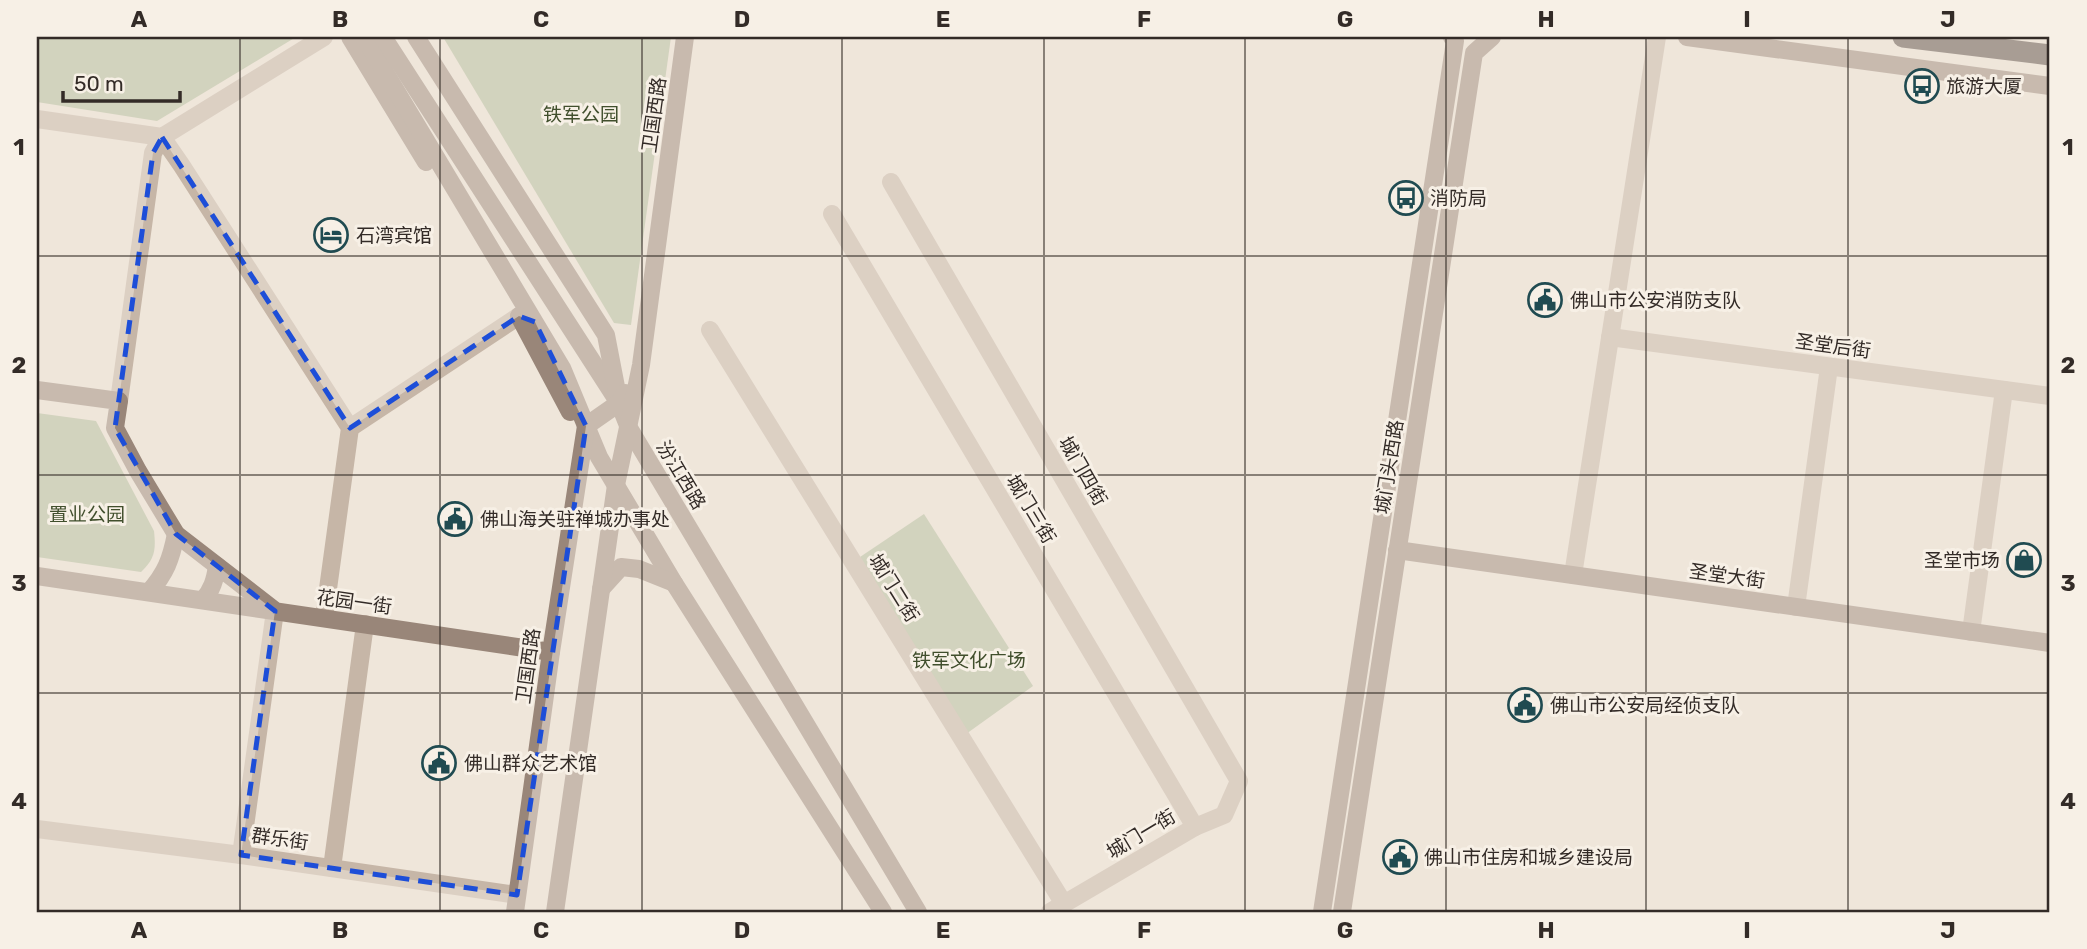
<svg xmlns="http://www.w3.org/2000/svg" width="2087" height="949" font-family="Rubik,'Noto Sans SC',sans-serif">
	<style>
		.green { fill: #b0bc9b }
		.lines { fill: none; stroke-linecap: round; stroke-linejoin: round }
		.street { stroke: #c6b6a7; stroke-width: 18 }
		.secondary { stroke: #998679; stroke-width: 18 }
		.highway { stroke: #53463f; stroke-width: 21 }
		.marked { fill: none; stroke: #1d4ed8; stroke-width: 5; stroke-dasharray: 14 9; stroke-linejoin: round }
		.grid { fill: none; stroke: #332b27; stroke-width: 2; stroke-opacity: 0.55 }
		.labels { text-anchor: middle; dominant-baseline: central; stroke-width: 6; stroke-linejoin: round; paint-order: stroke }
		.poi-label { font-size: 19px; fill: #332b27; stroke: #f7f0e6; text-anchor: start }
		.park-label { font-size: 19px; fill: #414f2d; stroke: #f7f0e6 }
		.street-label { font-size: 19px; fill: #332b27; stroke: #f7f0e6 }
		.neatline { fill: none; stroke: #332b27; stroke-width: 2.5 }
		.grid-label { font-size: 23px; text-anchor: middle; font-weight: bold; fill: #332b27 }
	</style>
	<rect width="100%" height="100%" fill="#efe6da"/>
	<!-- green -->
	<g class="green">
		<path d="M37,37H296L157,121L37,102Z"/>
		<path d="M443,37H671L631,325L614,323Z"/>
		<path d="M37,413L96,421L154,531C156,550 155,559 141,572L37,557Z"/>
		<path d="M924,514L1033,686L966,734L860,557Z"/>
	</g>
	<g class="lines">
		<!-- street -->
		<g class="street">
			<path d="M37,119L162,137L324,37"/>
			<path d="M162,137L182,166L350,428L324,618"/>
			<path d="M891,182L1239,781L1224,815L1195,827L1050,912"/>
			<path d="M832,214L1195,827"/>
			<path d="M710,330L1064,904"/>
			<path d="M1610,337L2050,396"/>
			<path d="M119,401L153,153L162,137"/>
			<path d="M350,428L519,316"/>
			<path d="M1573,575L1657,37"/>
			<path d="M1796,607L1829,367"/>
			<path d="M1971,632L2004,390"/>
			<path d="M37,829L241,855L517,895"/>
			<path d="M241,855L275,611"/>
			<path d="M332,868L365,624"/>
		</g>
		<!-- secondary -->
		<g class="secondary">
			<path d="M350,37L426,162"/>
			<path d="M364,37L562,368L599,457L674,583L883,912"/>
			<path d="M383,37L619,403L629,428L918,912"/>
			<path d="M416,37L606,335L617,392"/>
			<path d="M1687,37L2050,86"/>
			<path d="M519,316L570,412"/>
			<path d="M37,390L119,401L115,428L138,471L176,534L273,609"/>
			<path d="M586,426L619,403L625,393"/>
			<path d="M1397,550L2050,643"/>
			<path d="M37,576L551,652"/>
			<path d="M601,589L621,567L639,569L674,583"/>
			<path d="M149,592C166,573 171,559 176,534"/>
			<path d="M203,600C212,590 215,580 217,566"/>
			<path d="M515,912L551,652L586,426"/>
			<path d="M555,912L616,485L641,365L685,37"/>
			<path d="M1322,912L1455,41L1452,37"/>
			<path d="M1342,912L1474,53L1492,37"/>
		</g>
		<!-- highway -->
		<path class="highway" d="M1903,37L2050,55"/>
	</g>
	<!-- marked area -->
	<path d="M0 0H2087V949H0ZM162,137L350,428L519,316L535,322L586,426L517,895L241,855L275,611L176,534L115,428L153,153Z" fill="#efe6da" fill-opacity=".55" fill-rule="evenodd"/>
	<path class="marked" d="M162,137L350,428L519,316L535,322L586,426L517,895L241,855L275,611L176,534L115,428L153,153Z"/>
	<!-- grid -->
	<path class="grid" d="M240,37V912M440,37V912M642,37V912M842,37V912M1044,37V912M1245,37V912M1446,37V912M1646,37V912M1848,37V912M37,256H2050M37,475H2050M37,693H2050"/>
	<!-- icons -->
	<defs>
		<g id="bus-ring" transform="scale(1.75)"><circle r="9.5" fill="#f7f0e6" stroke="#204b51" stroke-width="1.5"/><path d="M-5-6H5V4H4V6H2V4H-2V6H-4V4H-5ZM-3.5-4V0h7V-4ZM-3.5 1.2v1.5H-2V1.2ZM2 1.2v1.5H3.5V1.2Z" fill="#204b51"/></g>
		<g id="hotel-ring" transform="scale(1.75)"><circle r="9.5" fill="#f7f0e6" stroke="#204b51" stroke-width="1.5"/><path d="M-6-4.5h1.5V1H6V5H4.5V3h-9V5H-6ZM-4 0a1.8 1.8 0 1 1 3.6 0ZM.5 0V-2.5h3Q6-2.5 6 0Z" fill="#204b51"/></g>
		<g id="civic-ring" transform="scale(1.75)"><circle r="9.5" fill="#f7f0e6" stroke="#204b51" stroke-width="1.5"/><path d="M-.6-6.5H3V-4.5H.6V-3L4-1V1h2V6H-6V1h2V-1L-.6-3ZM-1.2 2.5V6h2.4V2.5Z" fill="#204b51"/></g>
		<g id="shop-ring" transform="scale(1.75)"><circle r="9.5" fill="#f7f0e6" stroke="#204b51" stroke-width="1.5"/><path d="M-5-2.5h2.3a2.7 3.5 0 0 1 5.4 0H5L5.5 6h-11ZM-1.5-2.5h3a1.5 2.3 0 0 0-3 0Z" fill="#204b51"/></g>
	</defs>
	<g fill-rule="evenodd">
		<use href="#bus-ring" x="1922" y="86"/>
		<use href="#bus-ring" x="1406" y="198"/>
		<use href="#hotel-ring" x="331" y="235"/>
		<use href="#civic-ring" x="1545" y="300"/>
		<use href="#civic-ring" x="455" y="519"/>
		<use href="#shop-ring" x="2024" y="560"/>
		<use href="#civic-ring" x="1525" y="705"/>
		<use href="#civic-ring" x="439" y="763"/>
		<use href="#civic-ring" x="1400" y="857"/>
	</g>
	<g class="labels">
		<!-- poi labels -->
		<g class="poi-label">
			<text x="1946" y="86">旅游大厦</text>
			<text x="1430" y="198">消防局</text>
			<text x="356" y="235">石湾宾馆</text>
			<text x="1570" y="300">佛山市公安消防支队</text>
			<text x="480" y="519">佛山海关驻禅城办事处</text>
			<text x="2000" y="560" text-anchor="end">圣堂市场</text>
			<text x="1550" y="705">佛山市公安局经侦支队</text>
			<text x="464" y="763">佛山群众艺术馆</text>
			<text x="1424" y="857">佛山市住房和城乡建设局</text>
		</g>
		<!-- park labels -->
		<g class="park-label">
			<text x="581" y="114">铁军公园</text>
			<text x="87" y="514">置业公园</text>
			<text x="969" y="660">铁军文化广场</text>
		</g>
		<!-- street labels -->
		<g class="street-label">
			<text transform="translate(654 115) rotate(-82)">卫国西路</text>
			<text transform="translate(1833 346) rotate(8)">圣堂后街</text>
			<text transform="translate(1389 467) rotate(-81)">城门头西路</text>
			<text transform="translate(1083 471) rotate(60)">城门四街</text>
			<text transform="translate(681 475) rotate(59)">汾江西路</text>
			<text transform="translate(1031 509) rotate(59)">城门三街</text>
			<text transform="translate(1727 576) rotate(8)">圣堂大街</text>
			<text transform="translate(894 588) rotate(58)">城门二街</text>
			<text transform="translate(354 602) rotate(8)">花园一街</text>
			<text transform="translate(528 666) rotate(-82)">卫国西路</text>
			<text transform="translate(1141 834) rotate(-31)">城门一街</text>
			<text transform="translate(280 839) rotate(8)">群乐街</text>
		</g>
	</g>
	<!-- border -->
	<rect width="2087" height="949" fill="none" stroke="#f7f0e6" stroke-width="77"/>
	<!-- scale -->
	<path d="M63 91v10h117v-10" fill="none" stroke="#332b27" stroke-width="3.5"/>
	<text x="74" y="91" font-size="21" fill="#332b27" stroke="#f7f0e6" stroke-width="5" paint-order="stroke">50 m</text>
	<rect x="38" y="38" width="2010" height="873" class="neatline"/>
	<g class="grid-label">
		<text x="139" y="27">A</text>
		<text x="340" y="27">B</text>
		<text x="541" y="27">C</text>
		<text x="742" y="27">D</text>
		<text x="943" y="27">E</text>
		<text x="1144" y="27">F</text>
		<text x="1345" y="27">G</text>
		<text x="1546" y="27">H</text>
		<text x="1747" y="27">I</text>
		<text x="1948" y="27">J</text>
		<text x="19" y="155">1</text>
		<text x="2068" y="155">1</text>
		<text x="19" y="373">2</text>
		<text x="2068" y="373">2</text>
		<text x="19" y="591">3</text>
		<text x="2068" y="591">3</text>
		<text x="19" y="809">4</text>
		<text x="2068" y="809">4</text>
		<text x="139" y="938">A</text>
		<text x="340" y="938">B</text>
		<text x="541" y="938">C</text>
		<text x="742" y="938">D</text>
		<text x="943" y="938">E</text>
		<text x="1144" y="938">F</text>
		<text x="1345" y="938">G</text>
		<text x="1546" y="938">H</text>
		<text x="1747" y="938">I</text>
		<text x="1948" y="938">J</text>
	</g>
</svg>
